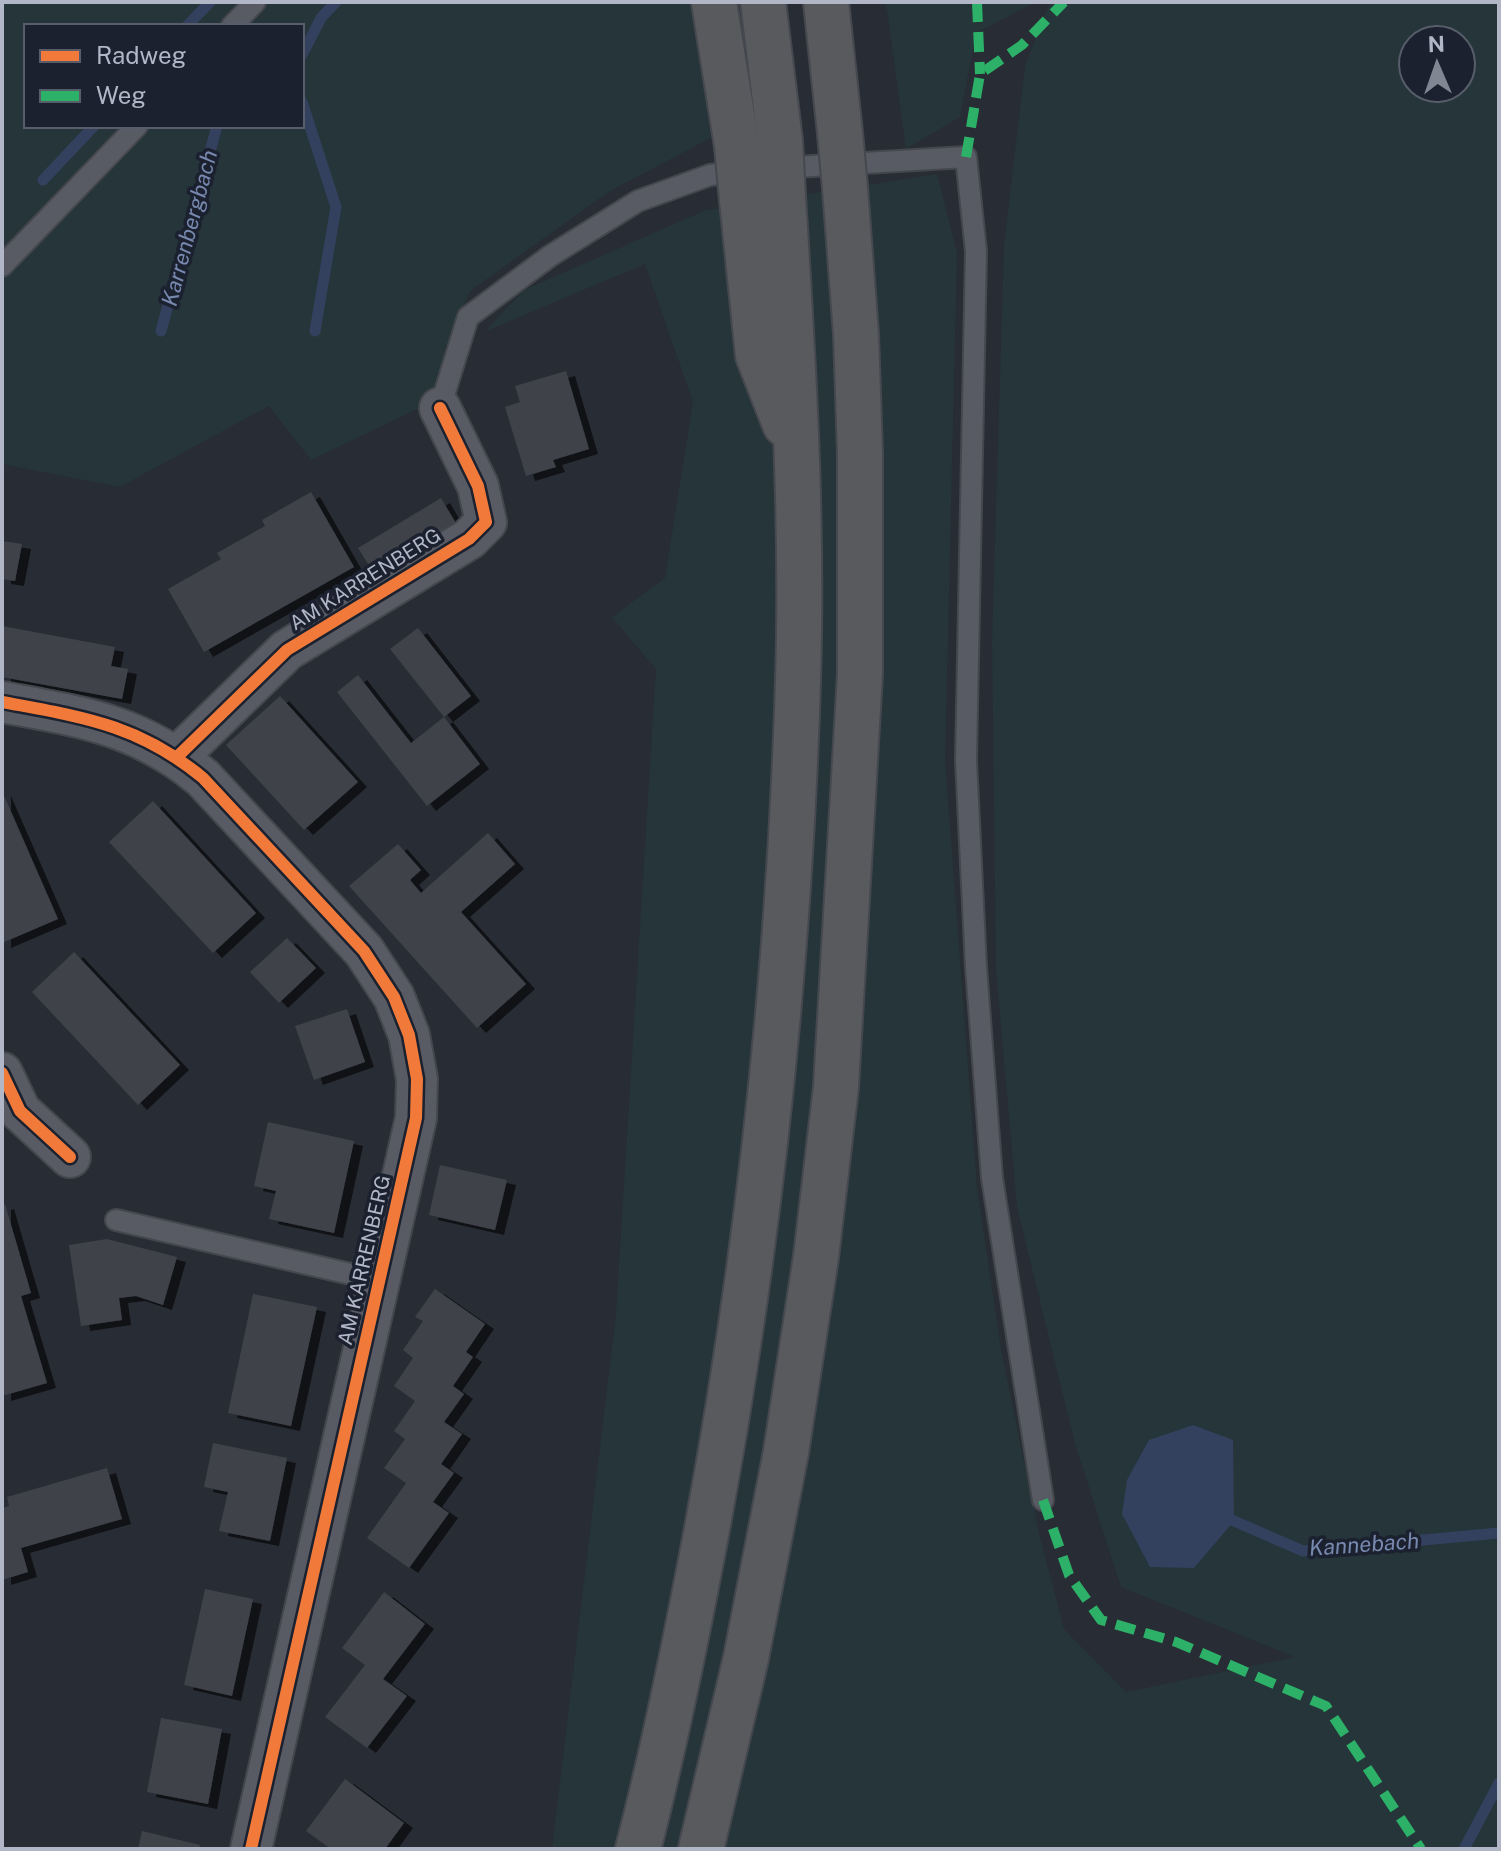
<svg xmlns="http://www.w3.org/2000/svg" width="1501" height="1851" font-family="'Public Sans',sans-serif">
	<style>
		.green { fill: #25353a; fill-rule: evenodd }
		.water { fill: #34415e }
		.lines { fill: none; stroke-linecap: round; stroke-linejoin: round }
		.stream { stroke: #34415e; stroke-width: 11 }
		.building { fill: #3f424a; filter: url(#shadow) }
		.service-casing { stroke: #44474d; stroke-width: 24 }
		.minor-casing { stroke: #44474d; stroke-width: 44 }
		.motorway-casing { stroke: #45484f; stroke-width: 48 }
		.service { stroke: #585b63; stroke-width: 20 }
		.minor { stroke: #585b63; stroke-width: 40 }
		.motorway { stroke: #585a5d; stroke-width: 44 }
		.motorway-bridge-casing { stroke: #45484f; stroke-width: 48; stroke-linecap: butt }
		.motorway-bridge { stroke: #585a5d; stroke-width: 44 }
		.quiet { stroke: #2db169; stroke-width: 10; stroke-dasharray: 20 10; stroke-linecap: butt }
		.cycleway-casing { stroke: #1b212f; stroke-width: 17 }
		.cycleway { stroke: #f17a3a; stroke-width: 12 }
		.labels { text-anchor: middle; dominant-baseline: central; stroke-width: 7; stroke-linejoin: round; paint-order: stroke }
		.street-label { font-size: 20px; fill: #b1b7c6; stroke: #1b212f }
		.water-label { font-size: 22px; font-style: italic; fill: #7889af; stroke: #1b212f }
	</style>
	<defs>
		<filter id="shadow"><feDropShadow dx="9" dy="5" stdDeviation="0" flood-color="#0009"/></filter>
	</defs>
	<rect width="100%" height="100%" fill="#282c34"/>
	<!-- green -->
	<g class="green">
		<path d="M2,2H691L711,138L610,191L470,291L445,348L436,400L311,460L269,406L120,487L2,464ZM26,26H302V126H26Z"/>
		<path d="M886,2H1036L976,33L960,117L906,149Z"/>
		<path d="M1050,2H1499V1849H552L616,1314L656,669L612,617L665,578L693,402L645,264L484,332L524,290L706,210L937,174L957,253L945,760L977,1187L1001,1350L1039,1533L1064,1629L1126,1692L1295,1657L1121,1587L1075,1444L1017,1207L996,971L992,641L1004,246L1025,66ZM1413,40H1461V88H1413Z"/>
	</g>
	<!-- water -->
	<path class="water" d="M1193,1425L1233,1440L1234,1521L1194,1568L1150,1567L1122,1514L1127,1480L1149,1440Z"/>
	<g class="lines">
		<!-- stream -->
		<g class="stream">
			<path d="M187,26L210,2"/>
			<path d="M302,55L321,18L336,2"/>
			<path d="M302,102L336,207L315,331"/>
			<path d="M43,180L94,126"/>
			<path d="M161,331L217,126"/>
			<path d="M1234,1521L1303,1551L1499,1533"/>
			<path d="M1464,1849L1499,1783"/>
		</g>
	</g>
	<!-- building -->
	<g class="building">
		<path d="M566,371L589,449L553,460L556,467L526,476L505,407L520,402L515,386Z"/>
		<path d="M311,492L354,567L204,652L168,589L221,559L217,553L265,526L262,520Z"/>
		<path d="M441,498L457,525L375,575L358,548Z"/>
		<path d="M2,541L22,544L15,581L2,579Z"/>
		<path d="M2,626L115,647L111,666L128,669L122,699L2,677Z"/>
		<path d="M418,628L471,696L444,717L390,649Z"/>
		<path d="M358,675L411,743L444,717L480,764L427,806L337,692Z"/>
		<path d="M280,696L358,782L304,830L226,745Z"/>
		<path d="M2,791L58,919L2,943Z"/>
		<path d="M153,801L256,913L213,953L109,842Z"/>
		<path d="M488,833L515,864L461,912L526,984L477,1028L349,886L398,844L421,870L410,880L421,893Z"/>
		<path d="M287,938L316,968L279,1003L250,972Z"/>
		<path d="M74,952L180,1065L138,1105L32,992Z"/>
		<path d="M347,1009L365,1062L314,1080L295,1026Z"/>
		<path d="M268,1122L354,1141L334,1233L269,1219L276,1191L254,1186Z"/>
		<path d="M440,1165L507,1180L495,1230L429,1215Z"/>
		<path d="M5,1204L31,1293L21,1296L47,1383L2,1396V1205Z"/>
		<path d="M107,1239L177,1257L163,1305L136,1296L119,1298L122,1320L81,1326L69,1245Z"/>
		<path d="M435,1289L485,1324L466,1352L473,1357L453,1386L464,1394L444,1422L462,1434L441,1464L454,1473L433,1502L449,1513L409,1568L367,1538L406,1483L384,1468L405,1439L394,1431L415,1401L394,1386L413,1358L403,1350L423,1321L415,1317Z"/>
		<path d="M253,1294L317,1307L291,1426L228,1413Z"/>
		<path d="M213,1443L287,1458L270,1541L219,1531L228,1492L204,1487Z"/>
		<path d="M107,1468L122,1519L21,1548L28,1572L2,1580V1508L9,1506L7,1497Z"/>
		<path d="M205,1589L253,1599L232,1696L184,1685Z"/>
		<path d="M384,1592L425,1624L383,1679L407,1696L367,1748L325,1717L365,1665L342,1648Z"/>
		<path d="M161,1718L222,1729L208,1804L147,1792Z"/>
		<path d="M345,1779L404,1823L385,1849H331L306,1831Z"/>
		<path d="M142,1831L200,1845L199,1849H138Z"/>
	</g>
	<g class="lines">
		<!-- service casing -->
		<g class="service-casing">
			<g id="service">
				<path d="M232,26L255,2"/>
				<path d="M779,168L966,157L976,251L966,760L976,967L992,1178L1043,1500"/>
				<path d="M2,266L137,126"/>
				<path d="M440,408L468,317L550,256L638,201L710,175L743,171"/>
				<path d="M116,1220L381,1281"/>
			</g>
		</g>
		<!-- minor casing -->
		<g class="minor-casing">
			<g id="minor">
				<path d="M2,702C82,717 138,724 203,778L364,951L394,997L409,1035L417,1079L416,1118L251,1849"/>
				<path d="M177,757L287,650L469,539L486,522L478,486L440,408"/>
				<path d="M2,1073L20,1111L70,1157"/>
			</g>
		</g>
		<!-- motorway casing -->
		<g class="motorway-casing">
			<g id="motorway">
				<path d="M714,2L737,146"/>
				<path d="M763,2L780,141"/>
				<path d="M826,2L840,133"/>
				<path d="M742,200L758,355L785,424"/>
				<path d="M638,1849C662,1757 681,1664 699,1571C756,1278 789,980 798,681C803,519 793,357 783,196"/>
				<path d="M701,1849L746,1658L786,1452L816,1257L836,1087L860,674V453L856,334L845,188"/>
			</g>
		</g>
		<!-- service -->
		<use href="#service" class="service"/>
		<!-- minor -->
		<use href="#minor" class="minor"/>
		<!-- motorway -->
		<use href="#motorway" class="motorway"/>
		<!-- motorway-bridge casing -->
		<g class="motorway-bridge-casing">
			<g id="motorway-bridge">
				<path d="M840,133L845,188"/>
				<path d="M780,141L783,196"/>
				<path d="M737,146L742,200"/>
			</g>
		</g>
		<!-- motorway-bridge -->
		<use href="#motorway-bridge" class="motorway-bridge"/>
		<!-- quiet -->
		<g class="quiet">
			<path d="M977,2L980,74"/>
			<path d="M966,157L980,74L1022,45L1064,2"/>
			<path d="M1043,1500L1069,1575L1101,1620L1176,1642L1326,1706L1421,1849"/>
		</g>
		<!-- cycleway casing -->
		<g class="cycleway-casing">
			<g id="cycleway">
				<path d="M2,702C82,717 138,724 203,778L364,951L394,997L409,1035L417,1079L416,1118L251,1849"/>
				<path d="M177,757L287,650L469,539L486,522L478,486L440,408"/>
				<path d="M2,1073L20,1111L70,1157"/>
			</g>
		</g>
		<!-- cycleway -->
		<use href="#cycleway" class="cycleway"/>
	</g>
	<g class="labels">
		<!-- street labels -->
		<g class="street-label">
			<text transform="translate(365 579) rotate(-32)">AM KARRENBERG</text>
			<text transform="translate(364 1260) rotate(-77)">AM KARRENBERG</text>
		</g>
		<!-- water labels -->
		<g class="water-label">
			<text transform="translate(189 228) rotate(-75)">Karrenbergbach</text>
			<text transform="translate(1364 1544) rotate(-4)">Kannebach</text>
		</g>
	</g>
	<!-- border -->
	<rect width="1501" height="1851" fill="none" stroke="#b1b7c6" stroke-width="8"/>
	<!-- legend -->
	<rect x="24" y="24" width="280" height="104" fill="#1b212f" stroke="#575d6b" stroke-width="2"/>
	<rect x="40" y="50" width="40" height="12" fill="#f17a3a" stroke="#575d6b" stroke-width="2"/>
	<text x="96" y="64" font-size="24" fill="#b1b7c6">Radweg</text>
	<rect x="40" y="90" width="40" height="12" fill="#2db169" stroke="#575d6b" stroke-width="2"/>
	<text x="96" y="104" font-size="24" fill="#b1b7c6">Weg</text>
	<!-- north arrow -->
	<g transform="translate(1437 64) rotate(358)"><circle r="38" fill="#1b212f" stroke="#575d6b" stroke-width="2"/>
	<path d="M0-6L14 30L0 20L-14 30Z" fill="#818693"/>
	<text y="-12" font-size="22" font-weight="bold" text-anchor="middle" fill="#b1b7c6">N</text>
	</g>
</svg>
